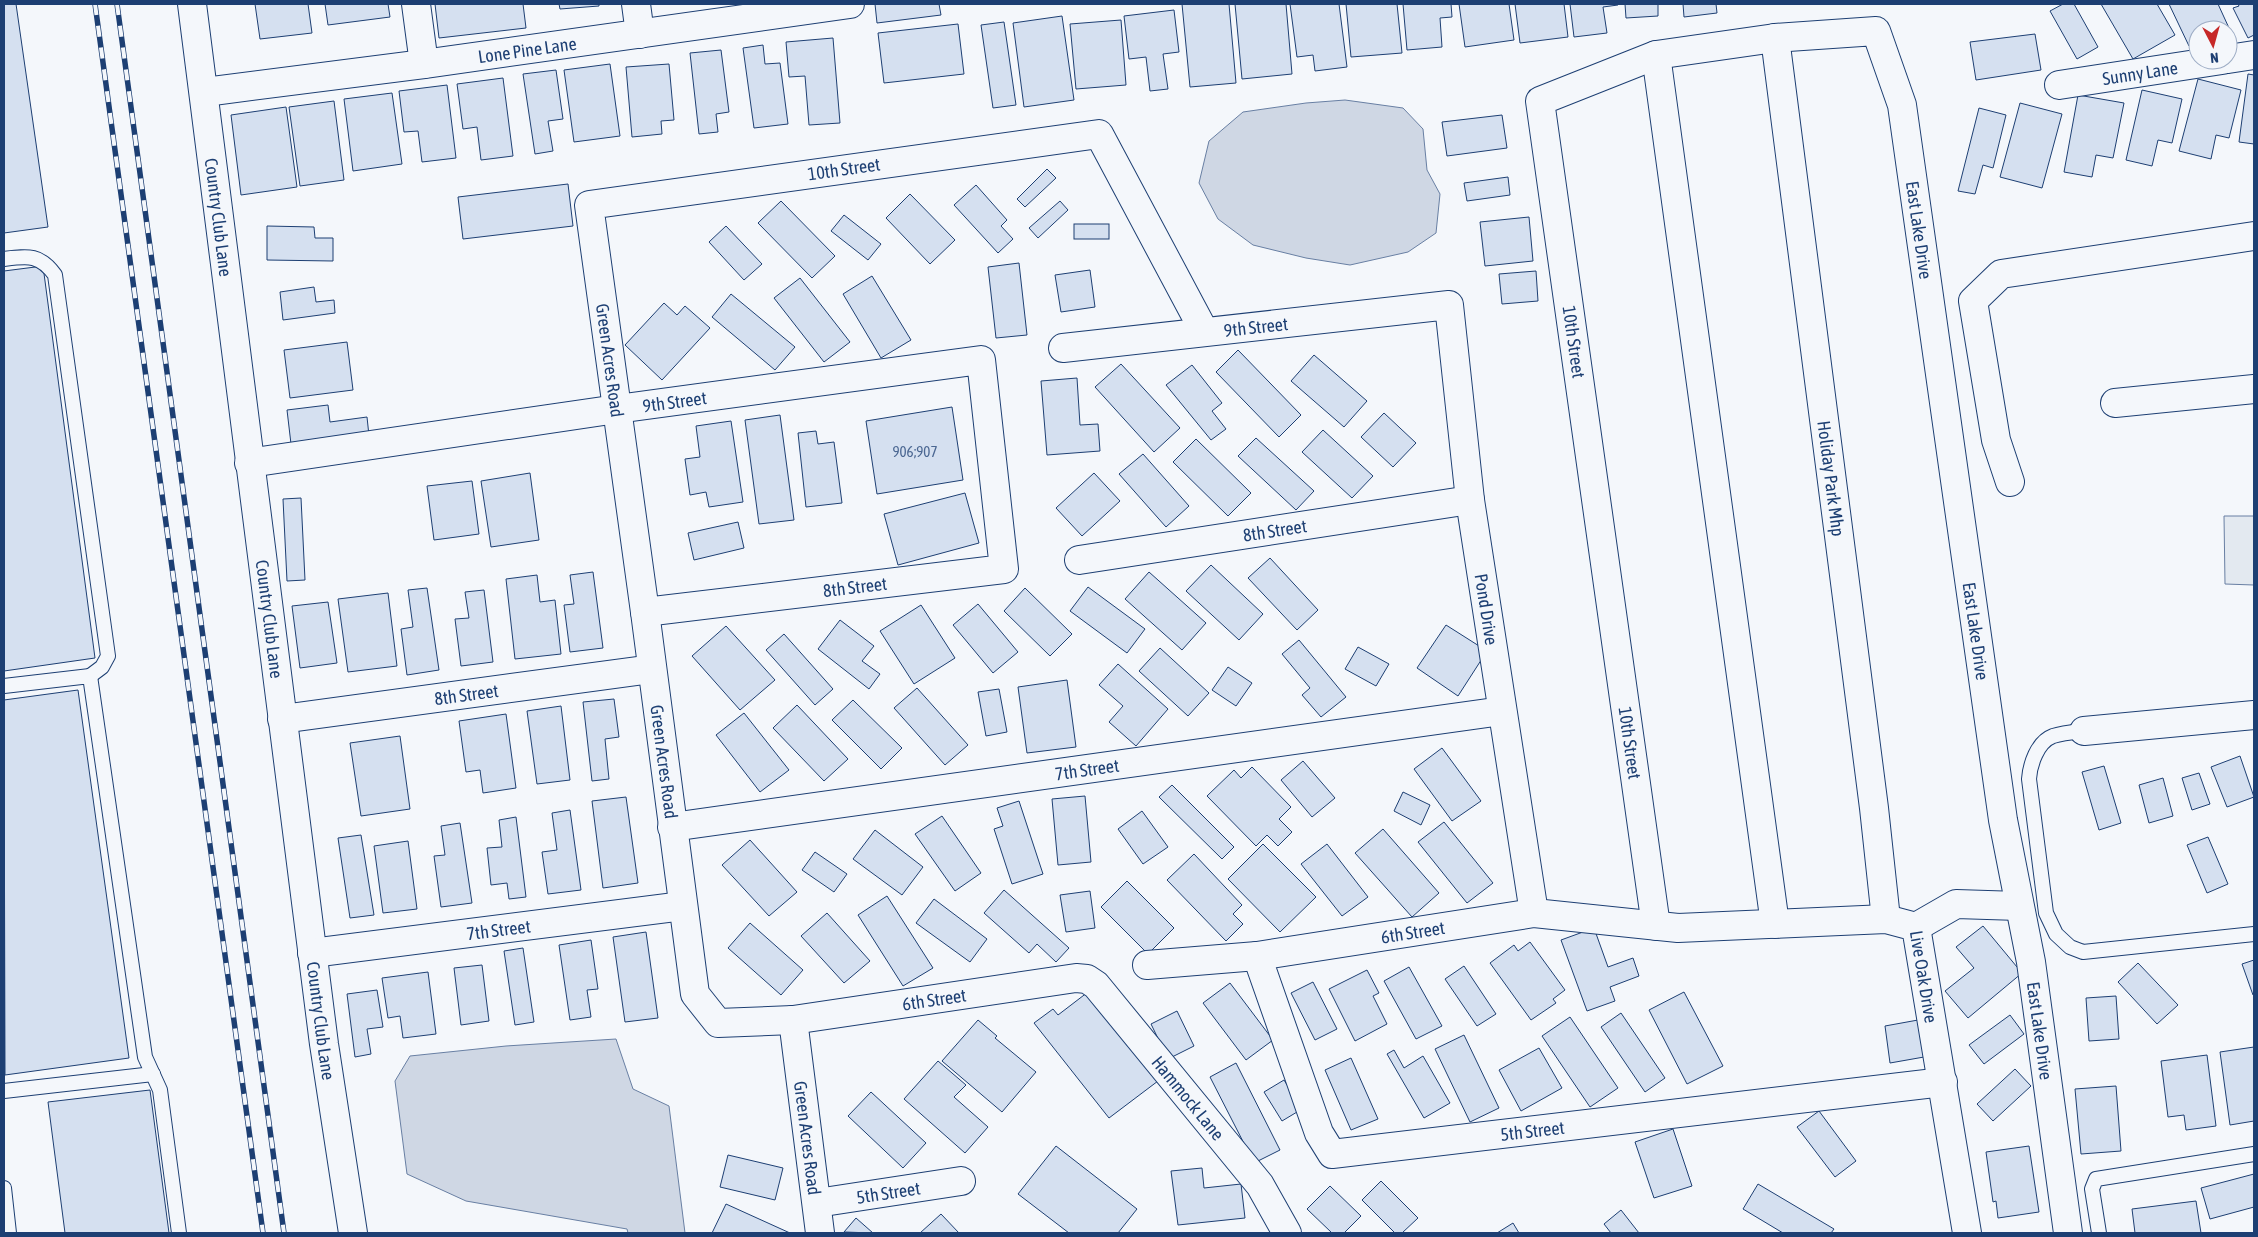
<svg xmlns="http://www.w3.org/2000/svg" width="2258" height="1237" font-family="'Asap Condensed',sans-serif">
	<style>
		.green { fill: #e3e9f0; stroke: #687fa3 }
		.water { fill: #cfd7e4; stroke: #687fa3 }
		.building { fill: #d5e0f0; stroke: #1d3f73 }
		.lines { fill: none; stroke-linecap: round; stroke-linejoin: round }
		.lane-casing { stroke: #1d3f73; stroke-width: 16 }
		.street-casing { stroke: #1d3f73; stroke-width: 30 }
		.lane { stroke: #f4f7fb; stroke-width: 14 }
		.street { stroke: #f4f7fb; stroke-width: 28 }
		.rail-casing { stroke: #1d3f73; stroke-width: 5.5 }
		.rail { stroke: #f4f7fb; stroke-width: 4; stroke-dasharray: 11; stroke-linecap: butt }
		.labels { text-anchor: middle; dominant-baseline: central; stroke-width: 4; stroke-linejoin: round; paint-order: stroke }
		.number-label { font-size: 15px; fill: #4b6792 }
		.street-label { font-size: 18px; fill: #1d3f73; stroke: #f4f7fb }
	</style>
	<rect width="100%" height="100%" fill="#f4f7fb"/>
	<!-- green -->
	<path class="green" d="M2224,516H2254V585L2225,584Z"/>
	<!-- water -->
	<g class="water">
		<path d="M1345,100L1403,108L1423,129L1427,170L1440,194L1436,233L1408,252L1350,265L1306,258L1253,245L1218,219L1199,183L1209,141L1243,112L1306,103Z"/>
		<path d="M616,1039L633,1089L669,1106L685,1233H628L627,1229L466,1201L407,1174L395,1081L410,1056L506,1046Z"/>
	</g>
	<!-- building -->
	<g class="building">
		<path d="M4,4H16L48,227L4,233Z"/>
		<path d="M255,4H308L312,33L260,39Z"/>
		<path d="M325,4H388L390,17L328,25Z"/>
		<path d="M435,4H523L526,28L439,38Z"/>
		<path d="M559,4H599V6L560,9Z"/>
		<path d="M875,4H939L941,15L877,23Z"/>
		<path d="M1182,4H1229L1236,83L1190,87Z"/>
		<path d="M1235,4H1286L1292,74L1242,79Z"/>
		<path d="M1290,4H1339L1347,67L1315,71L1313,55L1297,57Z"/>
		<path d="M1346,4H1397L1402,53L1351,57Z"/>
		<path d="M1403,4H1451L1452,17L1440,18L1442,47L1407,50Z"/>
		<path d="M1459,4H1509L1514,40L1465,47Z"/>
		<path d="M1515,4H1564L1568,37L1520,43Z"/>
		<path d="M1570,4H1618V5L1603,7L1607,33L1574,37Z"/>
		<path d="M1625,4H1658V16L1626,18Z"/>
		<path d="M1683,4H1716L1717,13L1684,17Z"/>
		<path d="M2063,4H2074L2098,47L2077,59L2050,11Z"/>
		<path d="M2101,4H2157L2175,35L2133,59Z"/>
		<path d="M2169,4H2218L2229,28L2224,30H2198V42L2189,46Z"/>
		<path d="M2238,4H2254V35L2248,38L2233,8L2239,6Z"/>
		<path d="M1174,10L1179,52L1163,54L1168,89L1150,91L1146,57L1129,59L1124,16Z"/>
		<path d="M1062,16L1074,100L1024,107L1013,23Z"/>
		<path d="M1121,20L1126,85L1076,89L1070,24Z"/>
		<path d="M1004,22L1016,105L993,108L981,25Z"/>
		<path d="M958,24L964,74L884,83L878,33Z"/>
		<path d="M2035,34L2041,70L1976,80L1970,42Z"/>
		<path d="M833,38L840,123L809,125L805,76L789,77L786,42Z"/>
		<path d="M763,45L765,64L780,63L788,124L754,128L743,48Z"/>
		<path d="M721,50L729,112L716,114L718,132L699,134L690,53Z"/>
		<path d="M610,64L620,136L574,142L564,70Z"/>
		<path d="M669,64L674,120L661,121L662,134L632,137L626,67Z"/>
		<path d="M556,70L563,119L548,121L553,151L535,154L523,74Z"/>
		<path d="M2248,74L2254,75V144L2239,142Z"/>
		<path d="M503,78L513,156L481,160L477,127L463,129L457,84Z"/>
		<path d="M2198,79L2241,90L2229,138L2216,135L2211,159L2179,151Z"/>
		<path d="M447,85L456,158L422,162L418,131L404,132L399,91Z"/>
		<path d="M2142,90L2182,99L2172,143L2158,140L2152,166L2126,160Z"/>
		<path d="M392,93L402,164L353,171L344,99Z"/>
		<path d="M2078,95L2124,103L2113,158L2096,155L2092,177L2064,172Z"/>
		<path d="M334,101L344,180L300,186L289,107Z"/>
		<path d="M2020,103L2062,114L2042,188L2000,177Z"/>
		<path d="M286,107L297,187L241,195L231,115Z"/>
		<path d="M1979,108L2006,115L1993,168L1983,165L1975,194L1958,191Z"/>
		<path d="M1502,115L1507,148L1447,156L1442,122Z"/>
		<path d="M1047,169L1056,178L1025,207L1017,199Z"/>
		<path d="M1508,177L1510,195L1467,201L1464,183Z"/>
		<path d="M568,184L573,226L463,239L458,197Z"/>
		<path d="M976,185L1007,220L1001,226L1013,239L998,253L954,205Z"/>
		<path d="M910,194L955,240L930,264L886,218Z"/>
		<path d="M781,201L835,256L812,278L758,223Z"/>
		<path d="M1060,201L1068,210L1038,238L1029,228Z"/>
		<path d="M844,215L881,244L868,260L831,231Z"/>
		<path d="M1529,217L1533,261L1485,266L1480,222Z"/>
		<rect x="1074" y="224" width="35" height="15"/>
		<path d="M267,226L314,227L315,238H333V261L267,260Z"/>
		<path d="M726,226L762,264L744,280L709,242Z"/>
		<path d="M1019,263L1027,335L996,338L988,267Z"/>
		<path d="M43,266L95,658L4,671V271Z"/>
		<path d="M1090,270L1095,307L1061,312L1055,275Z"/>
		<path d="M1536,271L1538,301L1502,304L1499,274Z"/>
		<path d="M872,276L911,340L881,358L843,294Z"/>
		<path d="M800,278L850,342L824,362L774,298Z"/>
		<path d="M314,287L316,302L334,300L335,313L283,320L280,292Z"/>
		<path d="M731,294L795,347L775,370L712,317Z"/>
		<path d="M664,303L677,315L685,306L710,328L662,380L625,345Z"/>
		<path d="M347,342L353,390L290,398L284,350Z"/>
		<path d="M1238,350L1301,415L1279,437L1216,372Z"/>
		<path d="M1314,355L1367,401L1344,427L1291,381Z"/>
		<path d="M1121,364L1180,428L1154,452L1095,387Z"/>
		<path d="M1192,365L1222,403L1212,411L1226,429L1211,440L1166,385Z"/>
		<path d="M1077,378L1080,425L1098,424L1100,451L1047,455L1041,381Z"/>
		<path d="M328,405L330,422L367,417L370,445L291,444L287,410Z"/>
		<path d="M952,407L963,480L877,494L866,421Z"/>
		<path d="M1384,413L1416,443L1393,467L1361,437Z"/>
		<path d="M780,415L794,520L759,524L745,420Z"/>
		<path d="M731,421L743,502L709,507L706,492L690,495L685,459L700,457L696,426Z"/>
		<path d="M1323,430L1373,476L1352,498L1302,452Z"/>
		<path d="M816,431L818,444L834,442L842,503L806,507L798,433Z"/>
		<path d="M1256,438L1314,491L1296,510L1238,456Z"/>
		<path d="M1196,439L1251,493L1228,516L1173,462Z"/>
		<path d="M1143,454L1189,506L1166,527L1119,474Z"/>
		<path d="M530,473L539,540L491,547L481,481Z"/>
		<path d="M1094,473L1120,501L1082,536L1056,508Z"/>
		<path d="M472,481L479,534L434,540L427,486Z"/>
		<path d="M965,493L979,543L898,565L884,514Z"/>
		<path d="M301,498L305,580L287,581L283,499Z"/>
		<path d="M738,522L744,548L694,560L688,533Z"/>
		<path d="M1270,558L1318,610L1297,630L1248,578Z"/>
		<path d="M1211,565L1263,614L1239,640L1186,591Z"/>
		<path d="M593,572L603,648L570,652L564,605L574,604L570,575Z"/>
		<path d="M1149,572L1206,623L1182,650L1125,599Z"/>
		<path d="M537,575L540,602L555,600L561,654L515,659L506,579Z"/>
		<path d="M1088,587L1145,629L1127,653L1070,611Z"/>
		<path d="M427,588L439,670L407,675L401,629L413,627L408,590Z"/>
		<path d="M1025,588L1072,634L1050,656L1004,611Z"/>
		<path d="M484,590L493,662L461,666L455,619L469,618L465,592Z"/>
		<path d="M388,593L397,666L348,672L338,599Z"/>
		<path d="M328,602L337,663L300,668L292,606Z"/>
		<path d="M978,604L1018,652L993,673L953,625Z"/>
		<path d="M921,605L955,658L914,684L880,631Z"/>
		<path d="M840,620L874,646L862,661L880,674L869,689L818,649Z"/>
		<path d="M1446,625L1487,651L1458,696L1417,668Z"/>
		<path d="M726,626L775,680L740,710L692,656Z"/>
		<path d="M784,634L833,689L815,705L766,650Z"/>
		<path d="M1299,640L1346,697L1321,717L1302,695L1310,688L1282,654Z"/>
		<path d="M1358,647L1389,664L1376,686L1345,669Z"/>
		<path d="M1160,648L1209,693L1188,716L1139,671Z"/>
		<path d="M1118,664L1168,709L1136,746L1109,722L1123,706L1099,685Z"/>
		<path d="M1228,667L1252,683L1236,706L1212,690Z"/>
		<path d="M1067,680L1076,747L1027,753L1018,687Z"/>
		<path d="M917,688L968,745L945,765L894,708Z"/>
		<path d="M999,689L1007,732L986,736L978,692Z"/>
		<path d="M78,690L129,1058L5,1075L4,700Z"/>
		<path d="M614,699L619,737L605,739L609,779L592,781L583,702Z"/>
		<path d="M853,700L902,748L881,769L832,720Z"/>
		<path d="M797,705L848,759L824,781L773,728Z"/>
		<path d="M561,706L570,780L537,784L527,711Z"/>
		<path d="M744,713L789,770L760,792L716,735Z"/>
		<path d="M506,714L516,788L483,793L480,770L466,772L459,721Z"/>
		<path d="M400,736L410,809L361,816L350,743Z"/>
		<path d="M1442,748L1481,801L1452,821L1414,769Z"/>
		<path d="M2240,756L2254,797L2227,807L2211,767Z"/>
		<path d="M1303,761L1335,798L1312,817L1281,780Z"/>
		<path d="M2104,766L2121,823L2099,830L2082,772Z"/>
		<path d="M1252,767L1291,807L1279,819L1292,832L1278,846L1267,835L1256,846L1207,796L1234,770L1241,778Z"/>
		<path d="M2199,773L2210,804L2192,810L2182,778Z"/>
		<path d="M2163,778L2173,816L2149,823L2139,785Z"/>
		<path d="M1172,785L1234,847L1222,859L1159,797Z"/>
		<path d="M1403,792L1430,805L1421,825L1394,811Z"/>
		<path d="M1085,796L1091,862L1058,865L1052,799Z"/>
		<path d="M626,797L638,883L603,888L592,801Z"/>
		<path d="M1019,801L1043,874L1012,884L994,829L1003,826L997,808Z"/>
		<path d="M570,810L581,890L548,894L542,852L557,850L552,813Z"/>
		<path d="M1142,811L1168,847L1143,864L1118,829Z"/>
		<path d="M942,816L981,873L955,891L915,834Z"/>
		<path d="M516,817L526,897L509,899L507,883L491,885L487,848L502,847L499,820Z"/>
		<path d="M1444,822L1493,883L1467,903L1418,842Z"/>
		<path d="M460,823L472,903L441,907L434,856L445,855L441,826Z"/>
		<path d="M1383,829L1439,893L1412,917L1355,853Z"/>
		<path d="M875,830L923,867L902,895L853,859Z"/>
		<path d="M361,835L374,915L350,918L338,838Z"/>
		<path d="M2208,837L2228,884L2207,893L2187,845Z"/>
		<path d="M750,840L797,892L769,916L722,865Z"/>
		<path d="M408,841L417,909L383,913L374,846Z"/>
		<path d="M1263,844L1316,897L1280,932L1228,879Z"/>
		<path d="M1327,844L1368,897L1342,916L1301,864Z"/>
		<path d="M815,852L847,874L834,892L802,870Z"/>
		<path d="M1194,854L1242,905L1233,914L1243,924L1226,941L1167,880Z"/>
		<path d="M1127,881L1174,928L1148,954L1101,907Z"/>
		<path d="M1004,890L1069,948L1056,962L1037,944L1029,953L984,913Z"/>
		<path d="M1090,891L1095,928L1066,932L1060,895Z"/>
		<path d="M887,896L933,968L903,986L858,915Z"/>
		<path d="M934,899L987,939L970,962L916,923Z"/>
		<path d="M827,913L870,961L844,983L801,936Z"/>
		<path d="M750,923L803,970L781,995L728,948Z"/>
		<path d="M1983,926L2022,973L1968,1018L1945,991L1974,968L1956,947Z"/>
		<path d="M1594,928L1608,967L1633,958L1639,976L1610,987L1615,1001L1587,1011L1561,940Z"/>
		<path d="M646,932L658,1018L625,1022L613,937Z"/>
		<path d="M591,940L598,989L587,990L591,1017L570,1020L559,945Z"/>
		<path d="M1530,942L1565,990L1553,999L1556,1003L1531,1020L1490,963L1514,945L1518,951Z"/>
		<path d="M523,948L534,1022L515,1025L504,951Z"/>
		<path d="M2254,960V994L2253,995L2242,964Z"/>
		<path d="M2138,963L2178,1005L2157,1024L2118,982Z"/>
		<path d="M482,965L489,1021L461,1025L454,968Z"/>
		<path d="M1464,966L1496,1014L1477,1026L1445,979Z"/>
		<path d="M1409,967L1442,1026L1416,1039L1384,981Z"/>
		<path d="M1367,970L1379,993L1373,996L1387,1024L1355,1041L1329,989Z"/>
		<path d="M428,972L436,1034L403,1038L400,1016L388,1018L382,978Z"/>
		<path d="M1313,982L1337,1029L1315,1040L1291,993Z"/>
		<path d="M1230,983L1273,1040L1246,1060L1203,1003Z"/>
		<path d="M377,990L383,1027L367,1029L371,1054L355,1057L347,994Z"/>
		<path d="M1088,992L1158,1081L1109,1118L1034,1023L1053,1009L1058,1015Z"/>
		<path d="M1684,992L1723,1066L1687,1084L1649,1010Z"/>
		<path d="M2116,996L2119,1039L2089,1041L2086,998Z"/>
		<path d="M1177,1011L1194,1046L1168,1059L1151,1024Z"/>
		<path d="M1621,1013L1665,1078L1645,1092L1601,1027Z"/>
		<path d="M2010,1015L2024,1034L1984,1064L1969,1045Z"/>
		<path d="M1570,1017L1618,1088L1590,1107L1542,1036Z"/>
		<path d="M978,1020L997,1036L995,1038L1036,1072L1002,1112L942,1061Z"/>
		<path d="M1918,1020L1924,1057L1890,1063L1885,1026Z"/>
		<path d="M1464,1035L1499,1108L1470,1122L1435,1049Z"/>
		<path d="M2254,1047V1121L2230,1125L2220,1052Z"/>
		<path d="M1539,1048L1562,1088L1521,1111L1499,1070Z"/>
		<path d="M1394,1050L1404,1068L1423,1056L1450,1103L1424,1118L1387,1054Z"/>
		<path d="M2207,1055L2216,1126L2186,1130L2184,1115L2168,1117L2161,1061Z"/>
		<path d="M1351,1058L1378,1119L1351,1130L1325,1070Z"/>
		<path d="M938,1061L966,1085L954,1097L988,1127L965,1153L904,1099Z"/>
		<path d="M1236,1063L1280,1150L1254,1163L1210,1077Z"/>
		<path d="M2015,1069L2031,1086L1993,1121L1977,1104Z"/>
		<path d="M1284,1080L1302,1109L1282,1121L1264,1092Z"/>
		<path d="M2116,1086L2121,1151L2081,1154L2075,1089Z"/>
		<path d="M150,1090L169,1233H65L48,1102Z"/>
		<path d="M871,1092L926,1143L903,1168L848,1116Z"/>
		<path d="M1819,1111L1856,1161L1835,1177L1797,1127Z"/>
		<path d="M1673,1129L1692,1186L1654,1198L1635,1142Z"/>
		<path d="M1056,1146L1137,1209L1118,1233H1069L1018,1194Z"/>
		<path d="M2029,1146L2039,1212L1998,1218L1996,1201L1993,1202L1986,1152Z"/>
		<path d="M728,1155L783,1168L775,1200L720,1187Z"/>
		<path d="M1202,1168L1204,1188L1241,1184L1245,1218L1178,1225L1171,1171Z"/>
		<path d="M2254,1174V1207L2210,1219L2201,1188Z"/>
		<path d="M1381,1181L1418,1218L1402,1233H1395L1362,1200Z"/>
		<path d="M1758,1184L1834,1229L1831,1233H1783L1743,1209Z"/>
		<path d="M1330,1186L1361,1216L1344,1233H1332L1307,1209Z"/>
		<path d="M2196,1201L2201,1233H2135L2132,1209Z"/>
		<path d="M726,1204L790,1233H712Z"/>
		<path d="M1621,1210L1639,1233H1611L1604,1224Z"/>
		<path d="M941,1214L959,1233H920Z"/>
		<path d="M856,1218L873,1233L844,1232Z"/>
		<path d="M1513,1223L1519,1233H1497Z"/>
	</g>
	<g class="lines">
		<!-- lane casing -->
		<g class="lane-casing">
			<g id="lane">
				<path d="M4,259C28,256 40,254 55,275L108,656L102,667L90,676"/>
				<path d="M4,686L90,676L145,1057L160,1090L179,1233"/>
				<path d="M2084,731C2074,732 2062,733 2053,736C2037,742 2030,765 2029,779L2046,913L2056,934L2070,947L2083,952L2254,934"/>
				<path d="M4,1091L153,1074"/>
				<path d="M4,1188L9,1233"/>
				<path d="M2099,1233L2092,1189L2096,1179L2254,1154"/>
			</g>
		</g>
		<!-- street casing -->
		<g class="street-casing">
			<g id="street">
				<path id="s1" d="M192,4L324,1044L353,1233"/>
				<path d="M416,4L424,64"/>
				<path d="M636,4L640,34"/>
				<path id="s2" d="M1775,38L1874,808L1886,919"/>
				<path d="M1656,55L1775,924"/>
				<path d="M2228,59L2254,55"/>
				<path id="s3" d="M2059,85L2222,60"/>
				<path id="s4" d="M205,92L424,64L850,4"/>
				<path id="s5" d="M1204,331L1099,134L589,205L645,612L695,994L718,1023L793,1020L1076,978L1087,979L1096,985L1260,1185L1287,1233"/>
				<path id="s6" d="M1063,348L1449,305L1470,500L1534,913"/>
				<path d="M2115,403L2254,389"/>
				<path id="s7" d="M249,463L617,409L981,360L1004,569L645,612"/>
				<path d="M2010,482L1996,440L1973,301L2001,274L2254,236"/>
				<path id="s8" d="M1079,560L1470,500"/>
				<path id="s9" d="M282,719L652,669"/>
				<path d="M2084,731L2254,715"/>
				<path id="s10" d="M672,827L1502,711"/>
				<path id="s11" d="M1656,926L1540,101L1656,55L1775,38L1876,31L1902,105L2003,820L2031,962L2068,1233"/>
				<path d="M1916,927L1956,904L2019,906"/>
				<path id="s12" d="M312,953L683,906"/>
				<path id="s13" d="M1257,956L1319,1133L1332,1154L1943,1082"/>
				<path id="s14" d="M1147,965L1257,956L1534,913L1678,928L1886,919L1916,927L1967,1233"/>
				<path id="s15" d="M793,1020L820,1233"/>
				<path id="s16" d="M817,1203L961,1181"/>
			</g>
		</g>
		<!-- lane -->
		<use href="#lane" class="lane"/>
		<!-- street -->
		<use href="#street" class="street"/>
		<!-- rail casing -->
		<g class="rail-casing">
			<g id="rail">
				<path d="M95,4L263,1233"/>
				<path d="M117,4L284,1233"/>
			</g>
		</g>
		<!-- rail -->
		<use href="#rail" class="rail"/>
	</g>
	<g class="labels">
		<!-- number labels -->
		<g class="number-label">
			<text x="915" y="451">906;907</text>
		</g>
		<!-- street labels -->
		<g class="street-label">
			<text stroke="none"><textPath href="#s4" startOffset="325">Lone Pine Lane</textPath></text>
			<text stroke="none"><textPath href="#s3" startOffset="82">Sunny Lane</textPath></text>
			<text transform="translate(844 169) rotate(-8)">10th Street</text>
			<text stroke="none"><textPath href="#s1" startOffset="215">Country Club Lane</textPath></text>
			<text stroke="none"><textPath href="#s11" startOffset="1384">East Lake Drive</textPath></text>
			<text stroke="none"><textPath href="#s6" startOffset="194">9th Street</textPath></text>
			<text transform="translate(1574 342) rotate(82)">10th Street</text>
			<text stroke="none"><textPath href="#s5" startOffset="895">Green Acres Road</textPath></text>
			<text stroke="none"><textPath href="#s7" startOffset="430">9th Street</textPath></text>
			<text stroke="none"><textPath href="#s2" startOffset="444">Holiday Park Mhp</textPath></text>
			<text stroke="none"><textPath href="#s8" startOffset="198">8th Street</textPath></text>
			<text transform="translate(855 587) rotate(-7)">8th Street</text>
			<text stroke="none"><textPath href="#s6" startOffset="695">Pond Drive</textPath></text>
			<text stroke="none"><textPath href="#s1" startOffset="620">Country Club Lane</textPath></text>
			<text stroke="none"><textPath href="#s11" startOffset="1789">East Lake Drive</textPath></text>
			<text stroke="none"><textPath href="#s9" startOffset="186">8th Street</textPath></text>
			<text transform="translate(1630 743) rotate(82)">10th Street</text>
			<text stroke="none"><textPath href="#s5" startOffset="1300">Green Acres Road</textPath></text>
			<text stroke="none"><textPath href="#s10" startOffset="419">7th Street</textPath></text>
			<text stroke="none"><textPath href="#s12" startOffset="188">7th Street</textPath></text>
			<text stroke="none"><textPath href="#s14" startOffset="268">6th Street</textPath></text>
			<text stroke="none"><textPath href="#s14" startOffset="825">Live Oak Drive</textPath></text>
			<text stroke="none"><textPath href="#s5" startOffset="1789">6th Street</textPath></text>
			<text stroke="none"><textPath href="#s1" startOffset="1025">Country Club Lane</textPath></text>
			<text stroke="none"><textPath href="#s11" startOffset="2194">East Lake Drive</textPath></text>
			<text stroke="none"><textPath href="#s5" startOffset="2100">Hammock Lane</textPath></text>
			<text stroke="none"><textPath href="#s13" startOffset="414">5th Street</textPath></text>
			<text stroke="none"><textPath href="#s15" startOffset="119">Green Acres Road</textPath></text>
			<text stroke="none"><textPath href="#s16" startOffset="72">5th Street</textPath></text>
		</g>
	</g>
	<!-- border -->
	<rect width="2258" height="1237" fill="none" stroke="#1d3f73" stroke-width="10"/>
	<!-- north arrow -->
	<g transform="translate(2213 45) rotate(174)"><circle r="24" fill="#f4f7fb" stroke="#9eadc5"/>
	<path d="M0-4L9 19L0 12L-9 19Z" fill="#c62828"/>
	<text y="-8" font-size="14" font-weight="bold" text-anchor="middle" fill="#1d3f73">N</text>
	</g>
</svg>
